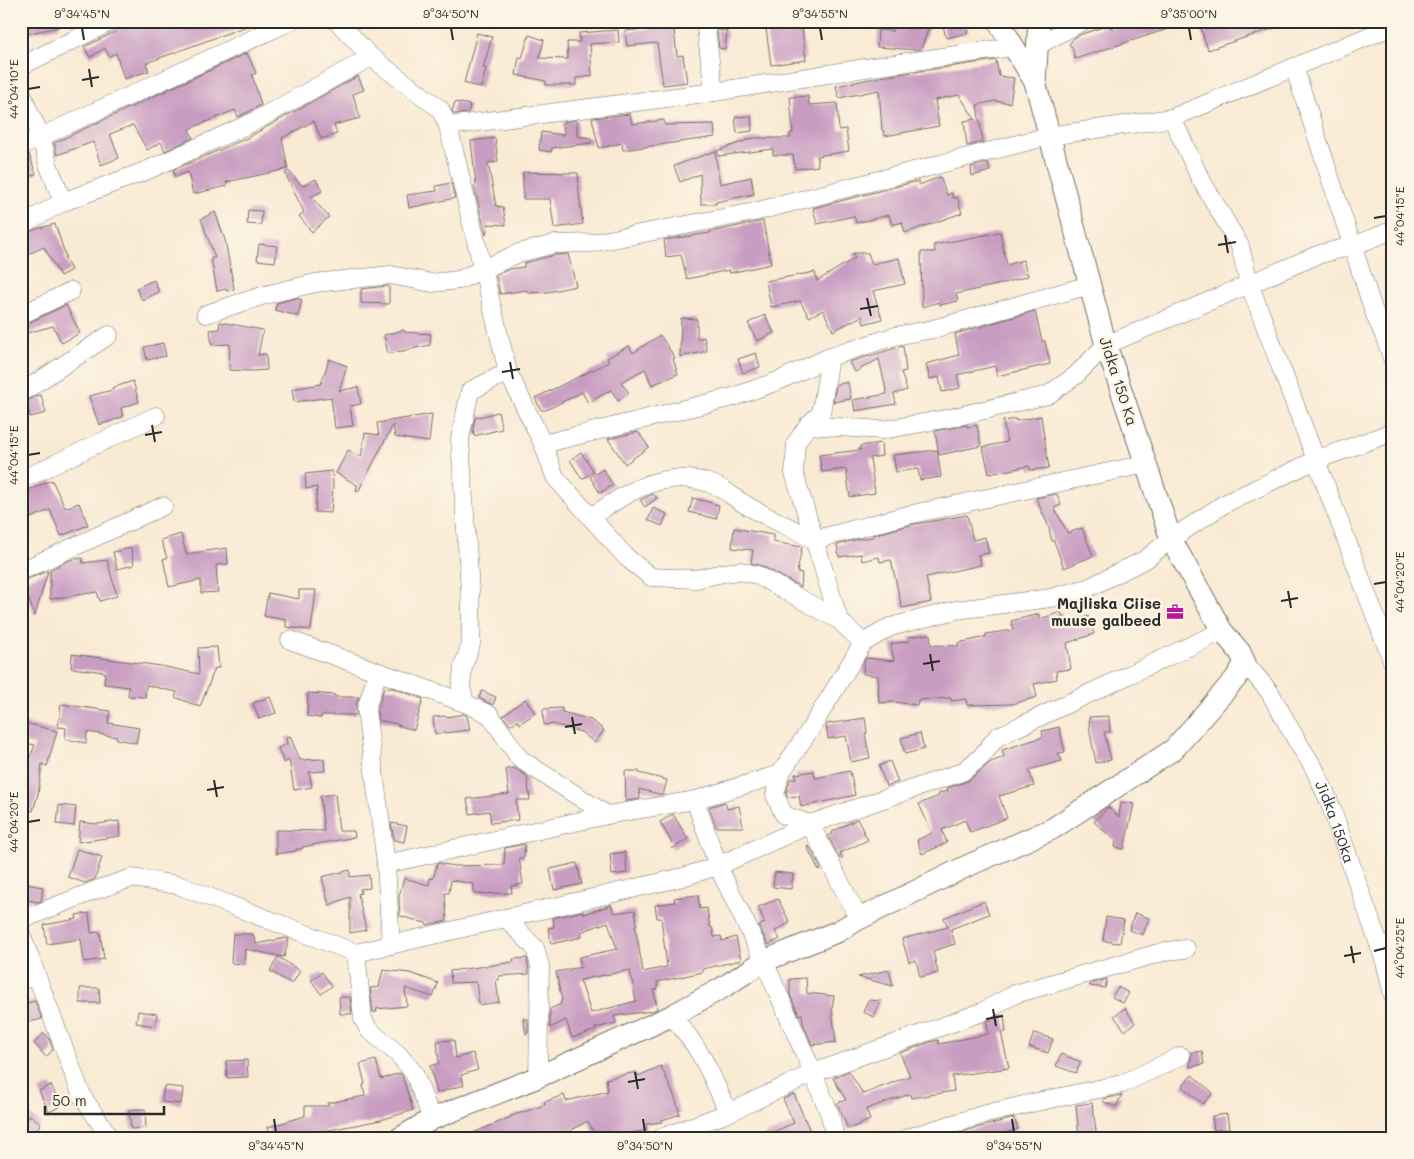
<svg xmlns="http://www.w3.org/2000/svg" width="1414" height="1159" font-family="Mali,sans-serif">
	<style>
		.building { fill: #c99dc2; fill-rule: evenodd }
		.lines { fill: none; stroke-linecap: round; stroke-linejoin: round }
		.minor-casing { stroke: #736e66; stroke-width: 19 }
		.tertiary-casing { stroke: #736e66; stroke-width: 23 }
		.minor { stroke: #fff; stroke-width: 18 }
		.tertiary { stroke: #fff; stroke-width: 21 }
		.ticks { fill: none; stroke: #2b2b2b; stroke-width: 2 }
		.labels { text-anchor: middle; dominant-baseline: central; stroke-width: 5; stroke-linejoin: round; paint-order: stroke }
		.street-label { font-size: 15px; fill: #2b2b2b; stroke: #fcf5e5 }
		.poi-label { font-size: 15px; font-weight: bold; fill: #2b2b2b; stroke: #fcf5e5; text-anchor: end }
		.neatline { fill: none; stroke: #2b2b2b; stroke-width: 2 }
		.ticks-label { font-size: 12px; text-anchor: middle; fill: #2b2b2b }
	</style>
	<rect width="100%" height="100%" fill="#fcf5e5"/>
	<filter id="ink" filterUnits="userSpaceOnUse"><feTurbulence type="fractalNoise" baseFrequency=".02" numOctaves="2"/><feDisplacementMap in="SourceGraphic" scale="10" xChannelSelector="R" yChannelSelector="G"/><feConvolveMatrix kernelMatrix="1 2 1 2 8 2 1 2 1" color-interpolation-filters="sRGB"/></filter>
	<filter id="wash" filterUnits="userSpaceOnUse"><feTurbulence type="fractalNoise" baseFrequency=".0096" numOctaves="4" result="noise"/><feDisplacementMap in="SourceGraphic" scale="20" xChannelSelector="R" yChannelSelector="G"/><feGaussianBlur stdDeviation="1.12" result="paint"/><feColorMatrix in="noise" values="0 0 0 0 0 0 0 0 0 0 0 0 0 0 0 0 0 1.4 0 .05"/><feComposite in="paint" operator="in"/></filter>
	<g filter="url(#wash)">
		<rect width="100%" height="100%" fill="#f9ead4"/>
		<g id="blocks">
			<!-- building -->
			<g class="building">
				<path d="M21,21H59V27L21,35Z"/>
				<path d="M123,21H255V23L146,63L149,71L124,79L116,53L109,56L105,48L90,57L84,47L117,31L121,26Z"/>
				<path d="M658,21H673L677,56L683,55L687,82L663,85L657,43L627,46L625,31L659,28Z"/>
				<path d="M765,21H801L806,60L771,65Z"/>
				<path d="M887,21H931L921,49L918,50L877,47L878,30L893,31Z"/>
				<path d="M942,21H966L968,33L946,38Z"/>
				<path d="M1129,21H1182L1183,24L1075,59L1072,47L1069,44L1074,38L1082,34L1109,25L1110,28Z"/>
				<path d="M1198,21H1289V23L1208,50Z"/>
				<path d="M618,30L619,42L590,44L592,76L576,78V85H546V81L516,75L519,57L522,58L529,35L544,40L539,58L568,59L567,42H580L579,33Z"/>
				<path d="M717,30L727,31L725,49L719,48Z"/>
				<path d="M477,33L492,37L483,68H486L481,88L464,83Z"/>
				<path d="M247,53L256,73L252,75L261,105L248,112L238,117L235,110L189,129L193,138L165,151L161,142L147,150L133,125L110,134L119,158L101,165L93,142L57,155L54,143Z"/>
				<path d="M996,60L999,76L1014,78L1010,103L995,101L977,105L983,142L967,146L964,121L975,119L959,95L935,100L939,126L885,136L883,130H882L879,90L839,98L836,86L880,77Z"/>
				<path d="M358,76L364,90L353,94L360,118L334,125L337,134L321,139L314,121L282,138L288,169L226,182L227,186L193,194L188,172L175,177L173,170L247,138Z"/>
				<path d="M808,96L809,105L837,103L839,130L846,129L849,151L817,156L818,166L795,169L793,155H773V149L718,156L717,151L753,138H790V133H793L790,97Z"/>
				<path d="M455,102L470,105L468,113L454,114L452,111Z"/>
				<path d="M630,114L632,124L664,120L665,125L714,124L715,137L623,150L622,143L599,148L592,118Z"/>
				<path d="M751,116L752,131L737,133L735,117Z"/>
				<path d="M577,120V136L591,138V143L552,148L551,152L539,150L541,132L564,135L563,122Z"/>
				<path d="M495,138L498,162L488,163L496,206L503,207L506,225L488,224L486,235L474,186L476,185L471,141Z"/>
				<path d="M715,151L720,184L751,177L754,194L716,202V204H701L700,174L680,182L674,166Z"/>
				<path d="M29,154L36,174L21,180V156Z"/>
				<path d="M988,163L990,171L972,176L971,167Z"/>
				<path d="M289,171L302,186L316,179L322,191L311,197L329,217L312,232L299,216L304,212L285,173Z"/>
				<path d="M523,172L578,173L579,194L583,224L554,228L550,199H523Z"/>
				<path d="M940,177L947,195L952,193L953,198L957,197L962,213L905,233L902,222L892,225L889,215L856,223L854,216L817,224L813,208L918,181L919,185Z"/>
				<path d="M451,183L455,198L409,208L407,195L437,191L436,186Z"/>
				<path d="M248,210L262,211L261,225L247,224Z"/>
				<path d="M215,212L225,240L234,288L233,290L227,291L226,289L217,291L211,258H215L201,219Z"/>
				<path d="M763,221L771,264L730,273L729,270L687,279L681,255L666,257L664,240L710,233L709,232Z"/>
				<path d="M55,224L66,257H64L71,270L60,276L44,247L21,257V236L36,229Z"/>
				<path d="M1000,232L1007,265L1023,260L1028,276L1001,284L956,294L958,301L940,305L939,302L922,307L921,252H935L934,245Z"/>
				<path d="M259,244L277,246L275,262L257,260Z"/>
				<path d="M853,253H868L872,264L899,258L905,284L873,291L882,319L864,324L862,316L833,331L823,310L809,317L800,301L771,307L766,281L815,272L817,281L855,258Z"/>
				<path d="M568,254L576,286L548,292L527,293V290L500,294L496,275L510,269L524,267V263L555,255Z"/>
				<path d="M154,280L159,292L142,300L136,288Z"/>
				<path d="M389,286V304L361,303V289Z"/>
				<path d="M296,298L302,300L298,316L275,310L277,303Z"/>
				<path d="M66,305L80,333L62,343L53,326L27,333L24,325Z"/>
				<path d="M1035,311L1042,341H1045L1050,364L997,376L995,366L957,375L960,388L942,392L939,377L930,379L926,364L959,355L955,334Z"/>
				<path d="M765,315L774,333L757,341L748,323Z"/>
				<path d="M681,318L697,319V339L704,337L707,351L680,357Z"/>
				<path d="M220,322L263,330L258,355L266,354L267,370L252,371L229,370L230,344L212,345L210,330L219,329Z"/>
				<path d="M404,330V332L431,334L430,345L388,354L384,335Z"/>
				<path d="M660,335L675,358L673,359L678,374L652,385L645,369L621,382L629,393L618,401L611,390L588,403L582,392L546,410H541L535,398L609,362L607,358L629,346L633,353Z"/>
				<path d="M163,343L166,356L147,360L144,347Z"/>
				<path d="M903,346L906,371L901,372L907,390L894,394L896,404L855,411L853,400L887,394L879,359L855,372L849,362Z"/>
				<path d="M756,353L760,367L743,373L738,359Z"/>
				<path d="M329,359L347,366L339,391L358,387L361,404L350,406L353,426L335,428L331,397L294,402L292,389L321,384Z"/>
				<path d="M133,381L139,402L121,408L123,417L99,425L89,396L113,390L112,388Z"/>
				<path d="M848,382L851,399L833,402L836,385Z"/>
				<path d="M41,395L46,413L30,417L27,402L35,396Z"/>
				<path d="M498,412L502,429L474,436L473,429L475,418Z"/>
				<path d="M432,414L429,442L395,437L393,425L358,492L356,491L357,485L336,473L348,450L361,457L365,433L379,435L377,423Z"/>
				<path d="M1041,416L1049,468L1030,470L1029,466L989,474L983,447L1007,442L1003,421L1016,419V421Z"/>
				<path d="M967,425V427L977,425L981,446L939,455L935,431Z"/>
				<path d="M638,432L649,447L625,464L608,439Z"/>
				<path d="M881,443L882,456L870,458L875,493L850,497L846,469L822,472L819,455L860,450V446Z"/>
				<path d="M937,450L941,477L920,480L918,469L896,472L893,455Z"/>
				<path d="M581,452L594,472L582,479L570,460Z"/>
				<path d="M603,469L613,485L600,493L590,477Z"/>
				<path d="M332,471L333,484L331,513L315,512L317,487L306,489L305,474Z"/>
				<path d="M52,480L65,508L79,503L88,525L61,536L50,510L21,522V493Z"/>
				<path d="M653,494L657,498L645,507L640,500Z"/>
				<path d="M1057,494L1061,505L1054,508L1068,533L1082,528L1093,556L1064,568L1054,541H1052L1048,525L1036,498Z"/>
				<path d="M693,498L719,505L716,519L689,512Z"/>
				<path d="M653,508L667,514L662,526L648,520Z"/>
				<path d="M967,515L973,540L985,537L989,553L978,555L981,565L926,577L931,602L902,608L891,560L880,562L879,557L862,561L861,554L839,557L837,545L859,539L873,537V535L910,525Z"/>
				<path d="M734,528L773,535V542L802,547L797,572L802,573L801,587L762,566L751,563L753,550L732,548Z"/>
				<path d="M181,534L186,554L227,548L228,564L216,565L218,592L201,593V580L169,587L163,559L167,558L161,540Z"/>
				<path d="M131,548L134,565L117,569L113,552Z"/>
				<path d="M82,558L83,563L107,560L117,596L100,601L97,592L50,599V570L70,560Z"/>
				<path d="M48,571L35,616L22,581Z"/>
				<path d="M299,590H316L311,630L286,627V620L264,616L268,593L299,599Z"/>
				<path d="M1061,612L1065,624L1088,616L1094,634L1067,643L1071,669L1056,671L1057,679L1034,684L1037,697L1013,704L967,705L966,699L951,701V698L918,700L917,705L894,702L879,703L878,676L863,674L864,661L866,658L894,661L891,644L910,641L909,637L930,634L931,645L959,646L958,643L986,637V634L1013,630L1011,621L1039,614L1040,619Z"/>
				<path d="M217,647L219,668H215L200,707L175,697L177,692L146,685L145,697L128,696L129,687L104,684L105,672L71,668L72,654L161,666L199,674L198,648Z"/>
				<path d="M384,688H393L423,699L414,730L397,725V724L378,720L377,710Z"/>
				<path d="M482,691L496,697L493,705L479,698Z"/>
				<path d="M308,693L335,695V697H359L356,706V715H322L321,718L307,716Z"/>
				<path d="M270,697L276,713L259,719L253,703Z"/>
				<path d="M525,699L535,713L520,724L518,721L510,725L503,716Z"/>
				<path d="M61,704L110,711L108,723L139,728L136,743L117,739V737L87,732L86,743L65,739L66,728L58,727Z"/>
				<path d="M562,708V712L591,720L604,730L595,743L581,732L553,724L544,725L543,709Z"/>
				<path d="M464,714L467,716L470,730L435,734L433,717L446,716V717Z"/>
				<path d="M1109,716L1110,732H1104L1111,760L1096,763L1090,733L1089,717Z"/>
				<path d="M865,718L867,733L865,734L870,758L851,762L846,736L828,739L826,724Z"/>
				<path d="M21,722L57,731L47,766L42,764L38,794L33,811L21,807V779L35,745L21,742Z"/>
				<path d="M1059,727L1065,752L1058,753L1062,761L1029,770L1034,786L999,796L1007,818L970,832L965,820L942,830L947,843L922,854L917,840L932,833L919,804L939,796V793L948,791L947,788L968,781L991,762L1004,757L1002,750L1043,737L1042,731Z"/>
				<path d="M920,733L924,749L905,754L901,738Z"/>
				<path d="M290,736L300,760L324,759L325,771L309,772L312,787L294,790L289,760L284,763L278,748L287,744L286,737Z"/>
				<path d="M890,761L898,782L886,786L879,766Z"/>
				<path d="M514,768L527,776L530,800H516L518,820L491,823L489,811L470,814L467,799L509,794L506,769Z"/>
				<path d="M625,771H639V773L667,780L663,795L639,789L640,799L626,801Z"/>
				<path d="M814,771L815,778L850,771L855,795L801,807L799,796L787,797L786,794L790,779H796L795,774Z"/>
				<path d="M335,794L339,831H354L355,837L302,847V849H296V851L276,854V830L324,831L320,796Z"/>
				<path d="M725,802L727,809L739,806L743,827H716L709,807Z"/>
				<path d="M1121,802L1134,804L1124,849L1115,847L1116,841L1094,822L1108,807L1119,817Z"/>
				<path d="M59,805L76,807L74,826L57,824Z"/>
				<path d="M673,814L688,839L672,849L671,841L660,822Z"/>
				<path d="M857,819L868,840L840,853L842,858L840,859L828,836L833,834L832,832Z"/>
				<path d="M119,821L120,836L78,842L80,822L97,824Z"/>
				<path d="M391,823L407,826L404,842L394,840Z"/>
				<path d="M525,844L524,858H519L523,884L511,886L512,893L474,894V884L451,880L449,893H445L447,921L427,925L426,923L400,916L399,896L404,878L429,885L430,878L433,879L437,864L439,863L454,866L504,865L505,848Z"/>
				<path d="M809,846L821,869L819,870L807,847Z"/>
				<path d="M77,849L102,857L95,879L85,883L68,877Z"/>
				<path d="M625,852L627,873L612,875L610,854Z"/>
				<path d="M577,863L582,884L554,890L550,869Z"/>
				<path d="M350,870V877L369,875L370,888L360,889L361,893L358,894L366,930L350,933V897L329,905L322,877Z"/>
				<path d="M775,872L793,874L791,889L773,887Z"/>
				<path d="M26,884L43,887L41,901L38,902L24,899Z"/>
				<path d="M698,895L700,909L707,908L710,927H712L714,937L721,936L722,941L736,937L741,960L703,969V972L657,982L658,989L654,990L657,1009L652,1011L614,1016L616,1023L595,1028L596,1030L572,1038L566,1020L550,1028V1009L561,1004L560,1002L562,1001L556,972L581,967L579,957L617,949L608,922L581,932L582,937L551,944L548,928L554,927L553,918L583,911L584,914L611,905L614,913L635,910L637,925H635L643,972L667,967L661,918H657L655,905L675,902L674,898ZM630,970L636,1001L591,1013L580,980Z"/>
				<path d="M778,899L790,923L775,931L780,939L768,945L759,926L765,923L758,907Z"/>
				<path d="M984,901L989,914L951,929L955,944L933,951L938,973L920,977L916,960L909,962L902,939L948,927L944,918Z"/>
				<path d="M89,913L91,933L100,932L104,959L84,962L81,939L47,944L44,925L77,919L76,915Z"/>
				<path d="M1135,913L1149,918L1143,935L1129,930Z"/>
				<path d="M1106,917L1124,920L1120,943L1103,941Z"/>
				<path d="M233,934H253L256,944L286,938L289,939L284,957L245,949L244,964L231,963Z"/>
				<path d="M278,957L300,971L292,984L270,971Z"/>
				<path d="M527,958L529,974L499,976V980H496L499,1002L479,1005L476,982L451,983L450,971L514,962L513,959Z"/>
				<path d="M383,970L410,973L438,983L433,997L405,988L407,1006L376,1009L377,1012H373L370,988L379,987Z"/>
				<path d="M889,970L893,986L858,977Z"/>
				<path d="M322,972L332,986L321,994L311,980Z"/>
				<path d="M806,978L807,993L834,996L832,1009L836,1042L812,1045L803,1023L802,1014L799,1015L790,995V979Z"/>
				<path d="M1107,979L1105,988L1090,986V984Z"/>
				<path d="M1118,987L1129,993L1123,1003L1112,997Z"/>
				<path d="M80,988H99L100,1003H80Z"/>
				<path d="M339,997H350L352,1014H340Z"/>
				<path d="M868,1000L881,1001L874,1017L863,1012Z"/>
				<path d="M35,1001L42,1019L24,1023L21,1015V1004Z"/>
				<path d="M1125,1008L1135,1023L1125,1031L1114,1016Z"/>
				<path d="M138,1011L157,1014L155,1026L136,1023Z"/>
				<path d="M1004,1015L1006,1032H1001L1009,1068L952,1076L954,1091L911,1098L910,1094L866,1109L870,1120L848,1129L837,1103L846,1100L833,1078L849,1071L863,1094L910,1076L900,1053L930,1042L938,1040L939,1044L988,1034L987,1021L997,1016Z"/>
				<path d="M523,1019H528V1033L526,1034Z"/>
				<path d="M44,1033L49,1038L53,1050L46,1057L34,1043Z"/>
				<path d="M1034,1033L1053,1039L1048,1053L1029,1047Z"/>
				<path d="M454,1040L456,1058L473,1053L478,1070L461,1075L464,1085L437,1093L430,1066L439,1063L437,1041Z"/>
				<path d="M1202,1051L1204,1064L1190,1067L1191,1053Z"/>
				<path d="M1061,1054L1081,1062L1076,1073L1056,1066Z"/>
				<path d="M247,1060L248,1077L227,1078L226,1061Z"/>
				<path d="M376,1060L381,1079L400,1073L402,1075L413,1110L381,1120L324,1131L326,1138H271L268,1127L305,1116V1106H328V1103L365,1096L363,1085L365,1084L360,1064Z"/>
				<path d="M661,1066L675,1098L680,1114L662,1120V1122L646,1124L647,1130L630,1133L621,1138H596L588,1121L557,1138H461L511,1117V1116L545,1105L544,1102L564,1095L566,1101L608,1091L606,1079L636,1072L638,1076Z"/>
				<path d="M1192,1075L1213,1093L1203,1104L1182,1086Z"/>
				<path d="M51,1085L61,1106L49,1112L39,1091Z"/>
				<path d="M164,1086L183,1088L181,1104L162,1102Z"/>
				<path d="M794,1094L813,1138H759L794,1123L783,1099Z"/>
				<path d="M1122,1095L1116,1107L1102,1101L1103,1099Z"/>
				<path d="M1092,1103L1097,1138H1079L1076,1105Z"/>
				<path d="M145,1109L146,1128L131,1129L129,1110Z"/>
				<path d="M1227,1114L1229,1129L1214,1130L1212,1116Z"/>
				<path d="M30,1115L41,1123L31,1138H26L21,1134V1129Z"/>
				<path d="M1014,1118L1018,1129L999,1135L998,1134L975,1138H958V1134L965,1131Z"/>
			</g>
		</g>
	</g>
	<g filter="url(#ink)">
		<use href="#blocks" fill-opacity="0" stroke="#736e66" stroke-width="1"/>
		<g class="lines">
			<!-- minor casing -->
			<g class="minor-casing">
				<g id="minor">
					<path d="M337,21L371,57L440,109L448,126L714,92L865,68L1013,47"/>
					<path d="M705,21L714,92"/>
					<path d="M1038,45L1083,21"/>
					<path d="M21,66L112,21"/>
					<path d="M1294,67L1375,315L1384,335L1393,361"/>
					<path d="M21,91L29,112L41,136L48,164L63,202"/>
					<path d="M1172,118L1200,178L1240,246L1249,283L1393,663"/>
					<path d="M448,126L508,372L543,444L555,477L626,557L651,577L696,579L723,573L740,571L757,575L839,620L863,643"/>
					<path d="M21,146L291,21"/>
					<path d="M21,225L63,202L148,170L253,122L371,57"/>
					<path d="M206,314L265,295L315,283L391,275L432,283L459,280L519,253L554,244L592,243L754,212L1049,136L1172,118L1393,26"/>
					<path d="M21,315L71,291"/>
					<path d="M830,357L821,413L808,425L796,443L794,473L839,620"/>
					<path d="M508,372L470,391L460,439L471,606V644L463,667L461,687L465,703L490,715L520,759L607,815"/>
					<path d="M21,393L109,335"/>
					<path d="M808,425L883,430L950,418L1048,395L1075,376L1106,345L1320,254L1353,246L1393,230"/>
					<path d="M543,444L733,397L778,381L830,357L895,336L933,329L1090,285"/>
					<path d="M21,480L156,416"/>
					<path d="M591,517C630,491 665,466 714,485C725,489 735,499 746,505C768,518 792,528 814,540L908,515L1146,464"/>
					<path d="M21,571L163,506"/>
					<path d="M290,640L465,703"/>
					<path id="s1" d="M1245,663L1269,691L1297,741L1314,768L1329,801L1385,962L1393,995"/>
					<path d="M378,672L366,709L386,864L391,945"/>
					<path d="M695,800L718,866L764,961L813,1073L830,1115L835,1138"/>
					<path d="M386,864L607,815L695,800L780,774"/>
					<path d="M506,918L535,948L540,966L538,1077"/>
					<path d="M859,919L810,824L784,815L775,795L780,774L811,728L863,643L890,627L956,610L1051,598L1088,588L1146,559L1171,539L1224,504L1316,460L1393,432"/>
					<path d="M21,920L96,890L132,878L178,885L356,953L363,1019L369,1030L398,1054L414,1073L432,1119"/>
					<path d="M21,934L82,1096L110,1138"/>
					<path d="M356,953L679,878L718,866L810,824L962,772L981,757L997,737L1222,631"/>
					<path d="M21,981L36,974"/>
					<path d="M671,1016C699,1044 713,1077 728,1113"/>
					<path d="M661,1138L728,1113L813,1073L982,1012L1015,994L1166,951L1186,949"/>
					<path d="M907,1138L982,1115L1032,1103L1122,1084L1181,1056"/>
				</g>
			</g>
			<!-- tertiary casing -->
			<g class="tertiary-casing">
				<g id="tertiary">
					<path d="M1035,82L1039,21"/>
					<path d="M400,1138L432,1119L538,1077L671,1016L722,988L764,961L839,931L859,919L967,866L1052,829L1174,749L1236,678L1245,663L1240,652L1222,631L1171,539L1106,345L1035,82L998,21"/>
				</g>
			</g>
			<!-- minor -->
			<use href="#minor" class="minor"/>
			<!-- tertiary -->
			<use href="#tertiary" class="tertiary"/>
		</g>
	</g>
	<!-- ticks -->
	<path class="ticks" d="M82,28L84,40M451,28L453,40M820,28L822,40M1189,28L1191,40M89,69L92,87M82,80L99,77M28,89L40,87M1374,218L1386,216M1225,235L1228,253M1218,245L1236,242M867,298L871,316M860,309L878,306M510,362L513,379M502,372L520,369M152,425L155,442M145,435L162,432M28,455L40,453M1374,584L1386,582M1288,591L1291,608M1281,601L1298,598M930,654L933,671M923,664L940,661M572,717L575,734M565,727L582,724M214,780L217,797M207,790L224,787M28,822L40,820M1351,946L1354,963M1374,951L1386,948M1344,956L1361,953M993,1009L996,1026M986,1019L1003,1016M635,1072L638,1089M628,1082L645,1079M274,1119L276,1132M643,1119L645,1132M1012,1119L1014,1132"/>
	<!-- icons -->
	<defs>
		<g id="office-bare" transform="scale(1.35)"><path d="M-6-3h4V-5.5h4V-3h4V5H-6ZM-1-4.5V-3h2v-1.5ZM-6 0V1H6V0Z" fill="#b5179e" stroke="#fcf5e5" stroke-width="2.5" paint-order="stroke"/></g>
	</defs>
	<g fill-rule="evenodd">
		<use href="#office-bare" x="1175" y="612"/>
	</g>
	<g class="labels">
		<!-- street labels -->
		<g class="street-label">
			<text transform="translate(1119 381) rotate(72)">Jidka 150 Ka</text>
			<text stroke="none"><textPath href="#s1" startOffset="184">Jidka 150ka</textPath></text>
		</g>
		<!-- poi labels -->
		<g class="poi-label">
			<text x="1161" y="603">Majliska Ciise<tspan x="1161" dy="17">muuse galbeed</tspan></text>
		</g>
	</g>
	<!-- margin -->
	<rect width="1414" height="1159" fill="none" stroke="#fcf5e5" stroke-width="55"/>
	<!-- scale -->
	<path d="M45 1106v8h119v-8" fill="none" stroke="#2b2b2b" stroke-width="2.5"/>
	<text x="52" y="1106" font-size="15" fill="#2b2b2b" stroke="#fcf5e5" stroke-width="4" paint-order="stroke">50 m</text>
	<rect x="28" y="28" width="1358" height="1104" class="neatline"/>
	<g class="ticks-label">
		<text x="82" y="18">9°34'45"N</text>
		<text x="451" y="18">9°34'50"N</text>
		<text x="820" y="18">9°34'55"N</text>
		<text x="1189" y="18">9°35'00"N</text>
		<text transform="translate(14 89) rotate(-90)" y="4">44°04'10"E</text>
		<text transform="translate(1400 216) rotate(-90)" y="4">44°04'15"E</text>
		<text transform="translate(14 455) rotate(-90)" y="4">44°04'15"E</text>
		<text transform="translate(1400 582) rotate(-90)" y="4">44°04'20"E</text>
		<text transform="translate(14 822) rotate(-90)" y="4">44°04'20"E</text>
		<text transform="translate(1400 948) rotate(-90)" y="4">44°04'25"E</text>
		<text x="276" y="1150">9°34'45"N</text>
		<text x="645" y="1150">9°34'50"N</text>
		<text x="1014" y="1150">9°34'55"N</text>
	</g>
</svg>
